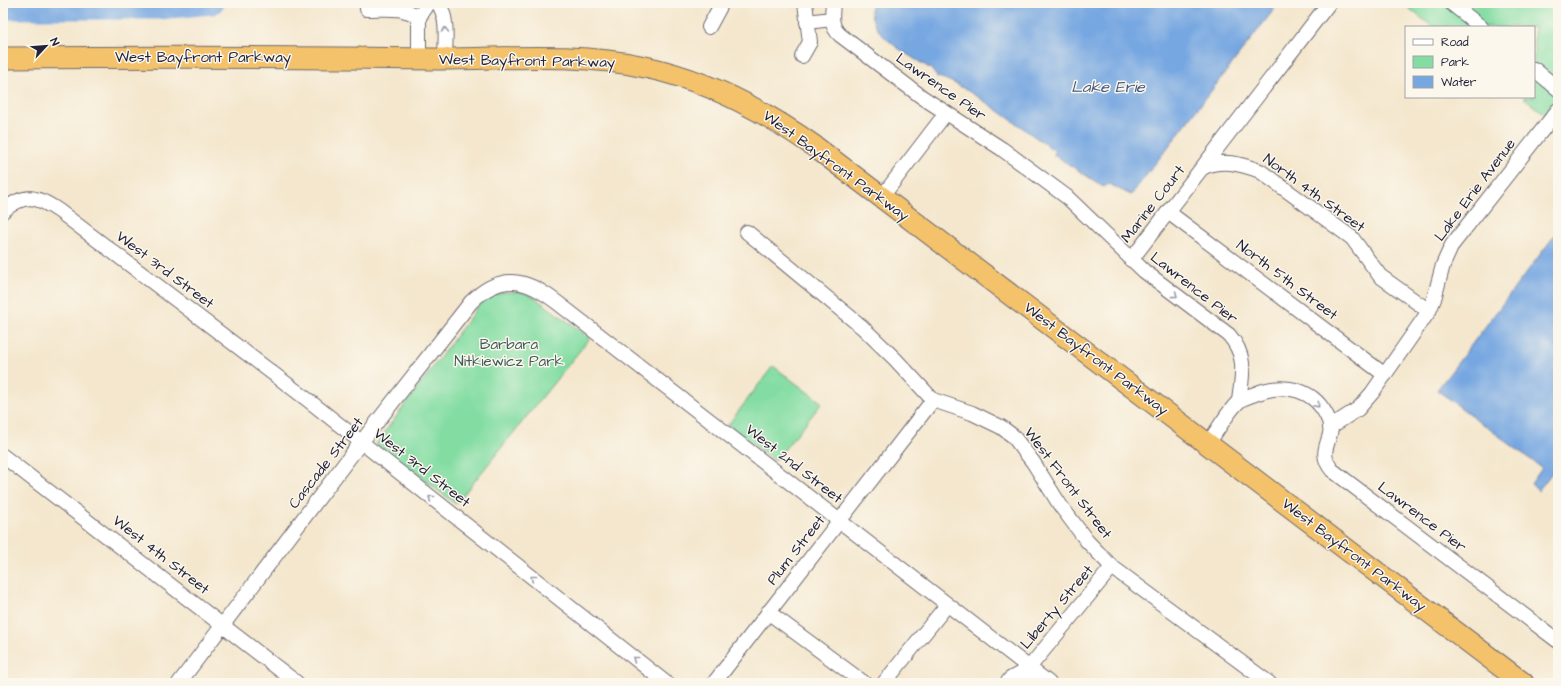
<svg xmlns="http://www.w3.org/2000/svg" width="1561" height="686" font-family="'Architects Daughter',sans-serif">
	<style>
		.green { fill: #83dda3; stroke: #52806f }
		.water { fill: #77a7e1; stroke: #4c648e }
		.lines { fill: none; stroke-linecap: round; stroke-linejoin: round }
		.river { stroke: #77a7e1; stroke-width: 23 }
		.minor-casing { stroke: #6c676e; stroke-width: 16 }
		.highway-casing { stroke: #6c676e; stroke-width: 23 }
		.minor { stroke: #fff; stroke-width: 14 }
		.highway { stroke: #f4c26a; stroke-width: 21 }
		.oneway { stroke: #9c9ca7 }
		.labels { text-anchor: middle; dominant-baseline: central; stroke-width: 3; stroke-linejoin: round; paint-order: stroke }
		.street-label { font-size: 15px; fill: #22223b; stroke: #fbf7ec }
		.park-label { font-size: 15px; fill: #3f5a5a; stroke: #fbf7ec }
		.water-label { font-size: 16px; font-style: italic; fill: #44577d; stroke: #fbf7ec }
	</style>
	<rect width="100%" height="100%" fill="#fbf7ec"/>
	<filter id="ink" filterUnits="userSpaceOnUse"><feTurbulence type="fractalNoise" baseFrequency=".025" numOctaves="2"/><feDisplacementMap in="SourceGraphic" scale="8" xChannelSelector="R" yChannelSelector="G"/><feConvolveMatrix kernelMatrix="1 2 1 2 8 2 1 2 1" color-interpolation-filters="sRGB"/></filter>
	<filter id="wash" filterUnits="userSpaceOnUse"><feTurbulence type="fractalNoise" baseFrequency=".012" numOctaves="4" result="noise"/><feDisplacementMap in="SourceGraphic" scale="16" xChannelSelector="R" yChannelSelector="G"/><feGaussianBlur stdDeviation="0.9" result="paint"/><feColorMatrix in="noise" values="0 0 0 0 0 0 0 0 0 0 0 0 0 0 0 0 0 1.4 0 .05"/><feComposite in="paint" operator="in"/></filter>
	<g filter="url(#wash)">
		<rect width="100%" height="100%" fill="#f4e7ce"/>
		<!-- green -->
		<g class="green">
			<path d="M1402,3H1558V124L1523,97H1534V27H1433Z"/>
			<path d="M503,292H520L531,295L590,338L456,504L376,444L479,305L492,296Z"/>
			<path d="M773,366L822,403L775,461L728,425Z"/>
		</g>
		<!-- water -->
		<g class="water">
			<path d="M872,3H1279L1131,195L1109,184L1104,187L1054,155L1055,151C1031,135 961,80 937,77L931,69C911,56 863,33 872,3Z"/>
			<path d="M1558,231V465L1538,491L1531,484L1542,468L1437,390Z"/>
		</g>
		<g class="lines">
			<!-- river -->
			<path class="river" d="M3,8H160L212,3"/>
		</g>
	</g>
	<g filter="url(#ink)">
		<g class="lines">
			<!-- minor casing -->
			<g class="minor-casing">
				<g id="minor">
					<path d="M370,3L367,9C387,9 402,6 419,17"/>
					<path d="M438,3C449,19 445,40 445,59"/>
					<path d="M833,3C832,16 830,26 840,35L922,97L1002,149L1067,197L1144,271L1229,335C1248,357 1242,375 1239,401"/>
					<path d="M1451,3L1481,27"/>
					<path d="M807,22L832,19"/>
					<path d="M709,27L722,3"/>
					<path d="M802,56L810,42L805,3"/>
					<path d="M419,59V17L429,3"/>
					<path d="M1534,69L1558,89"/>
					<path d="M1202,168C1221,158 1241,164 1260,171L1352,238L1380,276L1429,311"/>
					<path d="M881,198L946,113"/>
					<path d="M3,211C25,192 37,196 59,211L308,400L666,683"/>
					<path d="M1168,212L1385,375"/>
					<path d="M747,232L862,327L895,359L933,400L972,413L1001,427L1013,436L1033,462L1060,505L1087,541L1112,567L1269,683"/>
					<path d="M1131,260L1329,3"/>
					<path d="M1330,427L1358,409L1372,393L1429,311L1434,299L1443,265L1452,245L1558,110"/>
					<path d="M1208,444C1217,431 1226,414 1238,402C1242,398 1250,396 1255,394C1284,382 1316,388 1329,421C1336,440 1315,449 1332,470L1558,641"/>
					<path d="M3,456L297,683"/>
					<path d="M768,612L864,683"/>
					<path d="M179,683L352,454L471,302C515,258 547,296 585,324L1049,683"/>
					<path d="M714,683L933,400"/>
					<path d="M884,683L947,605"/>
					<path d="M1007,683L1010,679L1028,669L1112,567"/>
					<path d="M1028,683V669"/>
				</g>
			</g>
			<!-- highway casing -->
			<g class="highway-casing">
				<path id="highway" d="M3,58C146,57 290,57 433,59C503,59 576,52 645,67C707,80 763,110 814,146L1523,683"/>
			</g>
			<!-- minor -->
			<use href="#minor" class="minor"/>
			<!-- highway -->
			<use href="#highway" class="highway"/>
		</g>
		<!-- one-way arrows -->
		<defs><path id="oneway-chevron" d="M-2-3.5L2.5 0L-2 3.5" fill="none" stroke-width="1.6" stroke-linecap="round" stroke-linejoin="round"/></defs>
		<g class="oneway">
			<use href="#oneway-chevron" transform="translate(445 30) rotate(-90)"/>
			<use href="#oneway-chevron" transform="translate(1175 295) rotate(37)"/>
			<use href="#oneway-chevron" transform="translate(1317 405) rotate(49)"/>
			<use href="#oneway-chevron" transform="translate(431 498) rotate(-142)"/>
			<use href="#oneway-chevron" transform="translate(533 578) rotate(-142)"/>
			<use href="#oneway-chevron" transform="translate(635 659) rotate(-142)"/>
		</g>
	</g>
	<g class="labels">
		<!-- street labels -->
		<g class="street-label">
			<text x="203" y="57">West Bayfront Parkway</text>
			<text transform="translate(527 61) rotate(1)">West Bayfront Parkway</text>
			<text transform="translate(941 87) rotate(35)">Lawrence Pier</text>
			<text transform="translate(836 166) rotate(36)">West Bayfront Parkway</text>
			<text transform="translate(1475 190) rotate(-53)">Lake Erie Avenue</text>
			<text transform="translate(1314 193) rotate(36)">North 4th Street</text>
			<text transform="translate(1153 204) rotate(-52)">Marine Court</text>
			<text transform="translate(165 270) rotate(37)">West 3rd Street</text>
			<text transform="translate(1287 280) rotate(37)">North 5th Street</text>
			<text transform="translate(1194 288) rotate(38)">Lawrence Pier</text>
			<text transform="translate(1096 359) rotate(37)">West Bayfront Parkway</text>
			<text transform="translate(326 463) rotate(-52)">Cascade Street</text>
			<text transform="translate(794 464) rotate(38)">West 2nd Street</text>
			<text transform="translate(422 468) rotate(38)">West 3rd Street</text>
			<text transform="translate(1068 483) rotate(53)">West Front Street</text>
			<text transform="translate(1422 517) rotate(37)">Lawrence Pier</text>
			<text transform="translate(796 550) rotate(-52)">Plum Street</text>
			<text transform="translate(161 555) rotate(38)">West 4th Street</text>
			<text transform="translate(1354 555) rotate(37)">West Bayfront Parkway</text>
			<text transform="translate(1057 607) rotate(-50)">Liberty Street</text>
		</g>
		<!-- park labels -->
		<g class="park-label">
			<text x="509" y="344">Barbara<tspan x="509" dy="17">Nitkiewicz Park</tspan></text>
		</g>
		<!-- water labels -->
		<g class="water-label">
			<text x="1108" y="87">Lake Erie</text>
		</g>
	</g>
	<!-- margin -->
	<rect width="1561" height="686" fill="none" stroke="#fbf7ec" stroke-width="16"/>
	<!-- legend -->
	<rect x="1405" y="26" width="130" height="72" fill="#fbf7ec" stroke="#a4a2a5"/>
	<rect x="1413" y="39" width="20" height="6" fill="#ffffff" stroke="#a4a2a5"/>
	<text x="1441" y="46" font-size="12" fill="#22223b">Road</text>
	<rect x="1413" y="56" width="20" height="12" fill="#83dda3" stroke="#a4a2a5"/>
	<text x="1441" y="66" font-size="12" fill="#22223b">Park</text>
	<rect x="1413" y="76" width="20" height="12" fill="#77a7e1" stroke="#a4a2a5"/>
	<text x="1441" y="86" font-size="12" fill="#22223b">Water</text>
	<!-- north arrow -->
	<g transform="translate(46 46) rotate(64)" stroke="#fbf7ec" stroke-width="3" paint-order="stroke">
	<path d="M0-3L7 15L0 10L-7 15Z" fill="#22223b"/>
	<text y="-6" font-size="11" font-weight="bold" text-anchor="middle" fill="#22223b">N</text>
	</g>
</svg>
